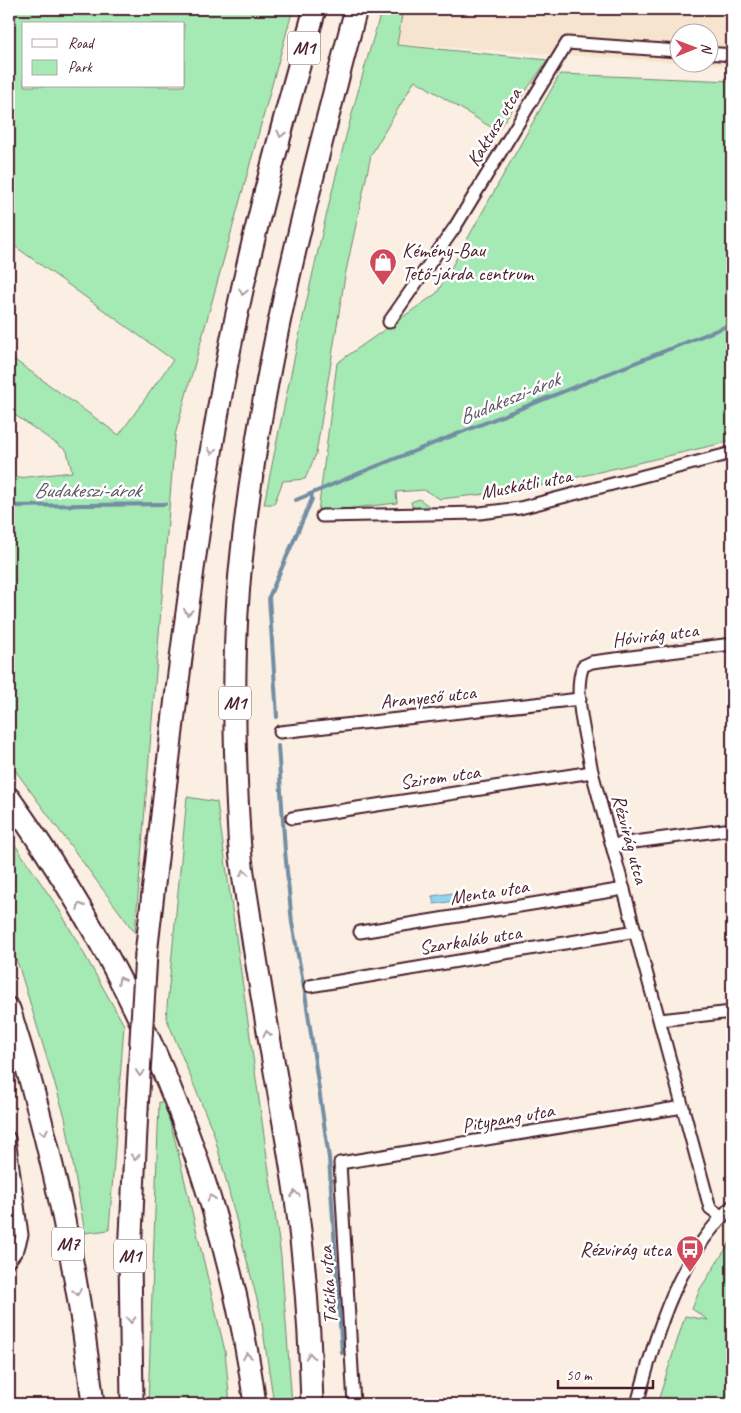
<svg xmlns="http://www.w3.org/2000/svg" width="741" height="1413" font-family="Caveat,sans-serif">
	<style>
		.built { fill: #f7e4ce; fill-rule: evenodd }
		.green { fill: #a5e9b4; stroke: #788470; fill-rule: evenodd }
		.water { fill: #8fd7f1; stroke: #738da2 }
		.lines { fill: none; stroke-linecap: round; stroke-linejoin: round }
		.stream { stroke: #738da2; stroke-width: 4 }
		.minor-casing { stroke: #4a1f2b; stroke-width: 15 }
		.motorway-casing { stroke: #4a1f2b; stroke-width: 25 }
		.minor { stroke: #fff; stroke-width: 11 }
		.motorway { stroke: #fff; stroke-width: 21 }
		.motorway-bridge-casing { stroke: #4a1f2b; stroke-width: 25; stroke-linecap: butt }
		.motorway-bridge { stroke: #fff; stroke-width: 21 }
		.oneway { stroke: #ae9aa0 }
		.labels { text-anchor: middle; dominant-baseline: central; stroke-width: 5; stroke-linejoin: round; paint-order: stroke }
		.shield { fill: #fff; stroke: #80626b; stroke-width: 1 }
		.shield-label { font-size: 19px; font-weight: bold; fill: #4a1f2b }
		.street-label { font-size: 20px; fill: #4a1f2b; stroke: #fff }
		.poi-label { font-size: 20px; fill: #4a1f2b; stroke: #fff; text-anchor: start }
		.water-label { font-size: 21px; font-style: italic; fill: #5f5666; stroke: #fff }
	</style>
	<rect width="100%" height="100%" fill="#faefe2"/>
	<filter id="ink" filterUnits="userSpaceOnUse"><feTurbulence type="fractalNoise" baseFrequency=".02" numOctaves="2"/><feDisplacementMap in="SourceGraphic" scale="10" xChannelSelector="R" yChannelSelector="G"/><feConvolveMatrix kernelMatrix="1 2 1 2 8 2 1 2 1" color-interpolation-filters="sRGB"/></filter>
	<g filter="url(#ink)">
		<!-- built -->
		<path class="built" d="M403,9H732V66L397,44ZM678,32H708V62H678Z"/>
		<!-- green -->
		<g class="green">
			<path d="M9,9H293L175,435L135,933L9,762V479L72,472L67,451L9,411V356L119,435L173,360L9,242ZM24,24H184V86H24Z"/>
			<path d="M382,9H403L397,45L548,60L497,131L415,80L371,155L345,276L316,454L305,479L283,481L274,504H264C298,338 332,171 382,9Z"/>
			<path d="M560,74L732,81V441L522,490L440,499L424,490L396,492L397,503L318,512L337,363L437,293Z"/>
			<path d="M419,499L436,511L413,510L411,502Z"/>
			<path d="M187,797L217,802L281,1256L292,1404H274L260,1311L214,1134L166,1017Z"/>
			<path d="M9,836L60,911L124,1025L109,1230L85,1233L65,1117L19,967L9,943Z"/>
			<path d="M159,1102H164L176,1144L225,1351L230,1404H148Z"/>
			<path d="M732,1239V1404H657L685,1316L708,1320L692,1309L700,1289Z"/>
		</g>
		<!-- water -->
		<path class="water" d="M453,893L455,901L434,904L432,896Z"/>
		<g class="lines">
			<!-- stream -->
			<g class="stream">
				<path d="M296,500L362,472L732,324"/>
				<path d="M9,506L165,504"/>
				<path d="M277,717L269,597L312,499L311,494"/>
				<path d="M278,746L285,851L292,923L305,993L329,1158L342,1353"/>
			</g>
			<!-- minor casing -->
			<g class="minor-casing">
				<g id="minor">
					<path d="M708,53L732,55"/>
					<path d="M389,322L455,227L567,43L678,51"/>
					<path d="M322,516L480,513L520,508L732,453"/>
					<path d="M280,732L580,699"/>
					<path d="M292,818L592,772"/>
					<path d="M612,845L732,829"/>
					<path d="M360,932L624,889"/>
					<path d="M310,986L636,931"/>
					<path d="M660,1020L732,1012"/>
					<path d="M9,1138L22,1235L18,1249L9,1261"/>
					<path d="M722,1217L710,1208L592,772C587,743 572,693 583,666L592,662L732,644"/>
					<path d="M354,1404L340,1163L683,1107"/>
					<path d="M637,1404C658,1329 675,1263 732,1206"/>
				</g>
			</g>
			<!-- motorway casing -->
			<g class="motorway-casing">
				<g id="motorway">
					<path d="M9,798C139,981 225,1182 255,1404"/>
					<path d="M146,954C168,764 188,573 223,384C246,258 280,132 315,9"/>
					<path d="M9,1009C50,1138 78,1270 93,1404"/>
					<path d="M132,1404L130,1255L137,1109"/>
					<path d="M312,1404C310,1333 305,1262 295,1192C281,1098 262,1006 249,912C245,886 240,860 239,834C234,747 232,658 240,572C258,381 307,194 356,9"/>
				</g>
			</g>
			<!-- minor -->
			<use href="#minor" class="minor"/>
			<!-- motorway -->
			<use href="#motorway" class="motorway"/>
			<!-- motorway-bridge casing -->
			<g class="motorway-bridge-casing">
				<path id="motorway-bridge" d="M137,1109L146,954"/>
			</g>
			<!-- motorway-bridge -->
			<use href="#motorway-bridge" class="motorway-bridge"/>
		</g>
		<!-- one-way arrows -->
		<defs><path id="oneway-chevron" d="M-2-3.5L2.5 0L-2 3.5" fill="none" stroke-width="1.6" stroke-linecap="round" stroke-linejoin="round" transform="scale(1.25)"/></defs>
		<g class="oneway">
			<use href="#oneway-chevron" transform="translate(281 134) rotate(104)"/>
			<use href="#oneway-chevron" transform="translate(243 292) rotate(102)"/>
			<use href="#oneway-chevron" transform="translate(212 451) rotate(99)"/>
			<use href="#oneway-chevron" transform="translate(188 612) rotate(98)"/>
			<use href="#oneway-chevron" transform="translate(244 873) rotate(-98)"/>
			<use href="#oneway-chevron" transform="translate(80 906) rotate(-120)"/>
			<use href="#oneway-chevron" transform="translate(121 980) rotate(-118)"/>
			<use href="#oneway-chevron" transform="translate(267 1034) rotate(-100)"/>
			<use href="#oneway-chevron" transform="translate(140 1073) rotate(95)"/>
			<use href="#oneway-chevron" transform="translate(44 1132) rotate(77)"/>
			<use href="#oneway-chevron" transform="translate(135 1157) rotate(93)"/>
			<use href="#oneway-chevron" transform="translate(295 1194) rotate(-98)"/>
			<use href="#oneway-chevron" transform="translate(211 1198) rotate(-107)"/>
			<use href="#oneway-chevron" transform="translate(77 1292) rotate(80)"/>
			<use href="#oneway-chevron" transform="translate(131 1320) rotate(89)"/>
			<use href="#oneway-chevron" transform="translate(247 1356) rotate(-99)"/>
			<use href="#oneway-chevron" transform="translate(310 1356) rotate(-93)"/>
		</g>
	</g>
	<!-- icons -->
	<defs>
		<g id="shop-pin" transform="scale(1.4375)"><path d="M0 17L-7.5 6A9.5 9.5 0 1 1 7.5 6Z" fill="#d1495b" stroke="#fff"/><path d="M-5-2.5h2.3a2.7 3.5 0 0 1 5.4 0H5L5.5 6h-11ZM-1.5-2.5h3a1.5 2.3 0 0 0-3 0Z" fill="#fff"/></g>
		<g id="bus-pin" transform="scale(1.4375)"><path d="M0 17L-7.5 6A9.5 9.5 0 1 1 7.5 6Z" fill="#d1495b" stroke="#fff"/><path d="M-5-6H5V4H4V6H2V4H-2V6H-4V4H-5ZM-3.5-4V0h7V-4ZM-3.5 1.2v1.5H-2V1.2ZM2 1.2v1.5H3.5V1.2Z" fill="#fff"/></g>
	</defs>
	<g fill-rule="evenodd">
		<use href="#shop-pin" x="383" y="262"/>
		<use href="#bus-pin" x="690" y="1249"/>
	</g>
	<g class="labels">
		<!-- shield labels -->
		<g class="shield">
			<rect x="288" y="31.5" width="32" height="33" rx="4"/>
			<rect x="219" y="686.5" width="32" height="33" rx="4"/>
			<rect x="52" y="1227.5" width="32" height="33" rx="4"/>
			<rect x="114" y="1239.5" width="32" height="33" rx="4"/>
		</g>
		<g class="shield-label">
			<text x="304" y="48">M1</text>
			<text x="235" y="703">M1</text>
			<text x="68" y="1244">M7</text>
			<text x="130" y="1256">M1</text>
		</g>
		<!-- street labels -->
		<g class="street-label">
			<text transform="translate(494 127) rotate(-59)">Kaktusz utca</text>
			<text transform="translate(526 484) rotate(-11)">Muskátli utca</text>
			<text transform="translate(655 635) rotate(-7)">Hóvirág utca</text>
			<text transform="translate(428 697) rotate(-6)">Aranyeső utca</text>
			<text transform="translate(440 777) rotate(-8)">Szirom utca</text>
			<text transform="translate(630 839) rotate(75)">Rézvirág utca</text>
			<text transform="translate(489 892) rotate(-9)">Menta utca</text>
			<text transform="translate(470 940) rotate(-9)">Szarkaláb utca</text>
			<text transform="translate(508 1118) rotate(-10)">Pitypang utca</text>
			<text transform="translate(328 1285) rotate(-94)">Tátika utca</text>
		</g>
		<!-- poi labels -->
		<g class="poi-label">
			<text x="402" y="250">Kémény-Bau<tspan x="402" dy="23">Tető-járda centrum</tspan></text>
			<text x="671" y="1249" text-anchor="end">Rézvirág utca</text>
		</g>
		<!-- water labels -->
		<g class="water-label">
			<text transform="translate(509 398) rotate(-22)">Budakeszi-árok</text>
			<text x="87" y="490">Budakeszi-árok</text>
		</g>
	</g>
	<!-- margin -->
	<rect width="741" height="1413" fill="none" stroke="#fff" stroke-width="30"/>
	<rect x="15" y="15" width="711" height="1383" fill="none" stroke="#4a1f2b" stroke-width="2" filter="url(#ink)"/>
	<!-- legend -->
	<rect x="22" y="22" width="162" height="65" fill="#ffffff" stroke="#b7a5aa"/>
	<rect x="32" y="39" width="25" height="8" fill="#ffffff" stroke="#b7a5aa"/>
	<text x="68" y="48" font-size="15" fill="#4a1f2b">Road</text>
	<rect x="32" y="60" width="25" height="15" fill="#a5e9b4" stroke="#b7a5aa"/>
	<text x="68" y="72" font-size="15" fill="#4a1f2b">Park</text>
	<!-- north arrow -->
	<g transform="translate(694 48) rotate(89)"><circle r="24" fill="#ffffff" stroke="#b7a5aa"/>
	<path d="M0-4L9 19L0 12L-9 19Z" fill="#d1495b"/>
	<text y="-8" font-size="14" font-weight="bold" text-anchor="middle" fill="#4a1f2b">N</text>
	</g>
	<!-- scale -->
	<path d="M558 1380v8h95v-8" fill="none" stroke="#4a1f2b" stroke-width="2.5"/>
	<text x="566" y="1380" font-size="15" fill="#4a1f2b" stroke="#ffffff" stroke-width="4" paint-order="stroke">50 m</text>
</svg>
